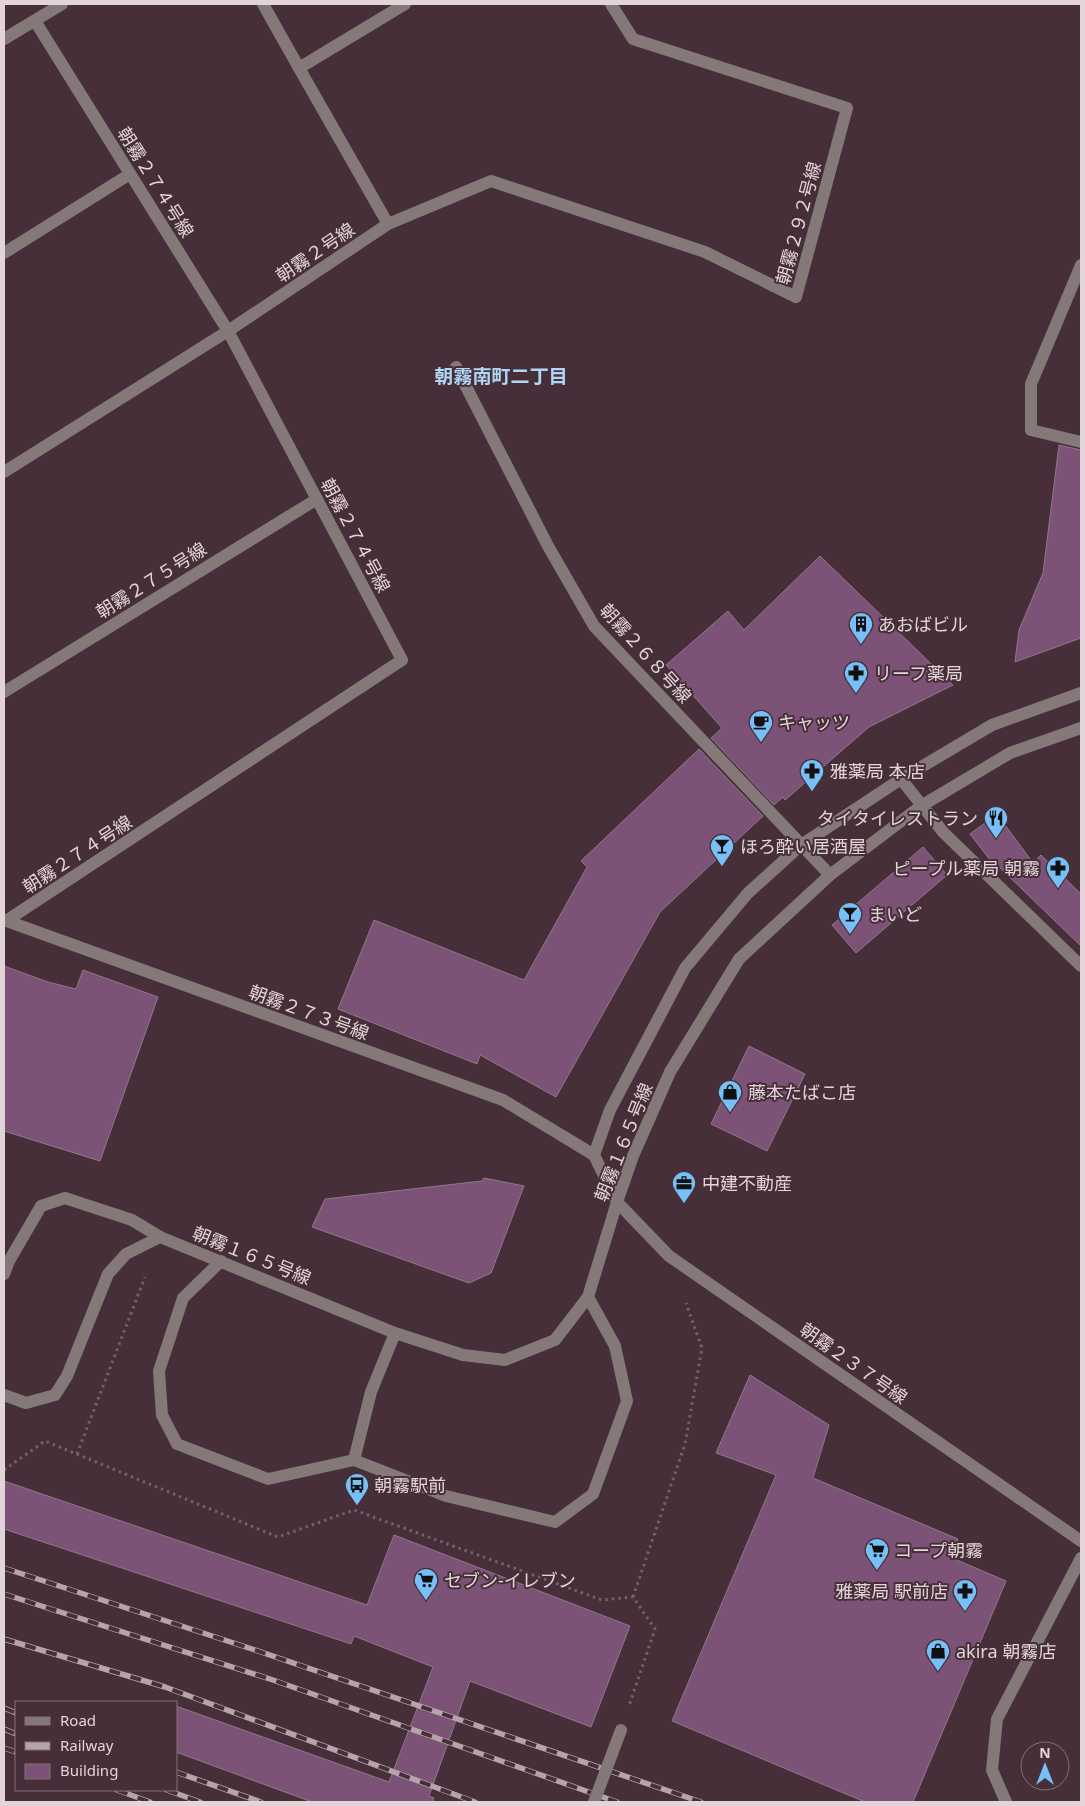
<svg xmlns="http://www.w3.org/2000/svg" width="1085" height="1806" font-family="'Noto Sans','Noto Sans JP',sans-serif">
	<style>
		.building { fill: #7c5277; stroke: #8e798a }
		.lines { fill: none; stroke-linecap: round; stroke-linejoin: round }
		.path { stroke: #756169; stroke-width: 3; stroke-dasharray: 2.5 4; stroke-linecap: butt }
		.minor { stroke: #857878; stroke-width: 12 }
		.rail-casing { stroke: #b5a4aa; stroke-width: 5.5 }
		.rail { stroke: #462f38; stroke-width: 4; stroke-dasharray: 11; stroke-linecap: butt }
		.minor-bridge { stroke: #857878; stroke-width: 12 }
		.labels { text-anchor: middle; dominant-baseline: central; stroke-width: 4; stroke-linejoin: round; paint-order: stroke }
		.street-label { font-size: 18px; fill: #e3d4d9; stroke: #462f38 }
		.poi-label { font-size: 18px; fill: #e3d4d9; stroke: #462f38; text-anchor: start }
		.neighbourhood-label { font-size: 19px; font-weight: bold; fill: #afd6f5; stroke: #462f38 }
	</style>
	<rect width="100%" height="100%" fill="#462f38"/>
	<!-- building -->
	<g class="building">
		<path d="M1059,445L1081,450V638L1015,662L1019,630L1043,573Z"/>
		<path d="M820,556L953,685L869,727L785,800L783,797L774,805L711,738L722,728L666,665L728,611L744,630Z"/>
		<path d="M699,749L763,816L660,912L556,1097L480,1055L477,1064L338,1009L374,920L524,980L587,867L581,861Z"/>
		<path d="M997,814L1033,863L1041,855L1081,894V946L996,864L994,865L970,834Z"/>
		<path d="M923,847L947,875L856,953L832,925Z"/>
		<path d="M4,966L48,982L76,989L83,970L158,997L100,1161L4,1131Z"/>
		<path d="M749,1046L805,1074L767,1151L711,1124Z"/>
		<path d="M484,1178L524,1186L491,1273L469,1283L312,1227L325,1199L482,1181Z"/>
		<path d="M750,1375L829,1425L813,1478L958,1539L950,1557L1006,1581L913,1802H865L672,1721L776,1475L716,1453Z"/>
		<path d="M4,1481L367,1605L394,1535L630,1626L591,1727L470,1681L429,1796L434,1798L433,1802H312L176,1752V1706L389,1782L433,1667L354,1636L351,1644L4,1529Z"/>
	</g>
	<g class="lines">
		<!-- path -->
		<g class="path">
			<path d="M77,1454L145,1277"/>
			<path d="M4,1470L45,1441L278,1537L354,1510L602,1600L633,1597L655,1629L629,1706"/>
			<path d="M633,1597L685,1444L702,1348L686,1303"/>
		</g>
		<!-- minor -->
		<g class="minor">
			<path d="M263,4L299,68"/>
			<path d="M4,39L62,4"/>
			<path d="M388,224L491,181L705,252L796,297L847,108L633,39L611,4"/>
			<path d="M4,253L130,174"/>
			<path d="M1081,265L1031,384V430L1081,442"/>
			<path d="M456,367L548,546L594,626L830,875"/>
			<path d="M4,472L228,331L388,224L299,68L405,4"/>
			<path d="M4,692L317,499"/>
			<path d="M901,779L943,832L1081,966"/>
			<path d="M4,920L503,1100L594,1155"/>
			<path d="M6,921L402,660L228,331L35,21"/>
			<path d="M594,1155L610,1110L685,968L748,893L801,845L901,779L992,725L1081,693"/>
			<path d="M594,1155L617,1202L669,1256L1081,1541"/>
			<path d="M221,1261L183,1298L159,1371L162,1415L177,1444L268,1479L354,1460L446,1496L555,1522L593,1494L627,1401L615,1346L588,1297"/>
			<path d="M4,1274L9,1261L41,1206L65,1198L132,1220L160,1237L395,1333L463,1355L505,1360L555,1340L588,1297L617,1202L633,1156L670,1072L739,959L830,875L921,806L1010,753L1081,728"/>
			<path d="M4,1395L26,1403L55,1395L67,1376L108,1274L126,1254L160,1237"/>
			<path d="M354,1460L371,1392L395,1333"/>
			<path d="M1006,1802L992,1770L997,1719L1081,1558"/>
		</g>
		<!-- rail casing -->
		<g class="rail-casing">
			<g id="rail">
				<path d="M4,1568L252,1649L701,1802"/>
				<path d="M4,1594L273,1680L617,1802"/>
				<path d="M4,1639L165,1687L475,1802"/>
				<path d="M4,1708L16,1713"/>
				<path d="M4,1729L16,1734"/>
				<path d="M4,1748L16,1752"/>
				<path d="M176,1772L261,1802"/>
				<path d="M117,1790L150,1802"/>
				<path d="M167,1790L200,1802"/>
			</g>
		</g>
		<!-- rail -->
		<use href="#rail" class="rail"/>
		<!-- minor-bridge -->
		<path class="minor-bridge" d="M594,1802L621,1730"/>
	</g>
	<!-- icons -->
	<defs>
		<g id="building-pin" transform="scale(1.25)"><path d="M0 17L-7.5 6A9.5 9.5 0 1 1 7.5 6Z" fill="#76c0f7" stroke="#462f38"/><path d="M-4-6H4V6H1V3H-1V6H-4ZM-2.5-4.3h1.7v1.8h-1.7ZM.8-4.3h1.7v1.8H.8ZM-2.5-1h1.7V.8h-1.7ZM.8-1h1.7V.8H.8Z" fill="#111"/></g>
		<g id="pharmacy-pin" transform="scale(1.25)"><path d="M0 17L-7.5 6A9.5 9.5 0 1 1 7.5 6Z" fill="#76c0f7" stroke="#462f38"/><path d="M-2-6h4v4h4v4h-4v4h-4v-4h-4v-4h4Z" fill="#111"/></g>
		<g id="cafe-pin" transform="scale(1.25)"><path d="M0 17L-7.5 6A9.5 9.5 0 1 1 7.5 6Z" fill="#76c0f7" stroke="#462f38"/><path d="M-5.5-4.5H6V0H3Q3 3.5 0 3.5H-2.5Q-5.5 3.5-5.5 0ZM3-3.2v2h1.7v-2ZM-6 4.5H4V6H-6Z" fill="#111"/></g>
		<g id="restaurant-pin" transform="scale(1.25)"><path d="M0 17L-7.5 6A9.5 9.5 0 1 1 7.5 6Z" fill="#76c0f7" stroke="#462f38"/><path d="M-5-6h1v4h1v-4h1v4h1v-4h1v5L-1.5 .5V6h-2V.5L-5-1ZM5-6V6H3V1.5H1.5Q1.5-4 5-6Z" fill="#111"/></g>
		<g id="bar-pin" transform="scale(1.25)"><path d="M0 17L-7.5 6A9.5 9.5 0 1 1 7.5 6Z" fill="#76c0f7" stroke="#462f38"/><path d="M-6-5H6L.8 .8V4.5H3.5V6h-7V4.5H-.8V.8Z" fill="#111"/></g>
		<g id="shop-pin" transform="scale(1.25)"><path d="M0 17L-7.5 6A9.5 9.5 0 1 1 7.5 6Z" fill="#76c0f7" stroke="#462f38"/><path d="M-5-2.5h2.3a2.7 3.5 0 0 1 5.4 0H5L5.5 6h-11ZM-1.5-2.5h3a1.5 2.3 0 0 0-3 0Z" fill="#111"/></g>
		<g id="office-pin" transform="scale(1.25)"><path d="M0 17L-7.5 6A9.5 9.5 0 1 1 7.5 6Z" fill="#76c0f7" stroke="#462f38"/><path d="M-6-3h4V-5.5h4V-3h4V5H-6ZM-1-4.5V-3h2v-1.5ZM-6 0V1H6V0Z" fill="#111"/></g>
		<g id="bus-pin" transform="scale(1.25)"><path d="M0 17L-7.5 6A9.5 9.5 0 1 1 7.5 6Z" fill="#76c0f7" stroke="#462f38"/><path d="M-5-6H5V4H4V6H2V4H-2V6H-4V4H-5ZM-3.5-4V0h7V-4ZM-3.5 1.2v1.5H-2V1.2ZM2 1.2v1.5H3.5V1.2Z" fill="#111"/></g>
		<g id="supermarket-pin" transform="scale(1.25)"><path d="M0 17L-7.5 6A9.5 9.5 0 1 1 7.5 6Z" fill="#76c0f7" stroke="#462f38"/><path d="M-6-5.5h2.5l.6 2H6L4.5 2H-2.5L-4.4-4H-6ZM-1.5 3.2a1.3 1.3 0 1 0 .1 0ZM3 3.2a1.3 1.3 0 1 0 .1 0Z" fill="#111"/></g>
	</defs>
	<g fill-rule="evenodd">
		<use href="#building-pin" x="861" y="624"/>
		<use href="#pharmacy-pin" x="856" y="673"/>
		<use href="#cafe-pin" x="761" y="722"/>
		<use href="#pharmacy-pin" x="812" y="771"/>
		<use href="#restaurant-pin" x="996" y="818"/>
		<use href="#bar-pin" x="722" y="846"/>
		<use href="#pharmacy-pin" x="1058" y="868"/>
		<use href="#bar-pin" x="850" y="914"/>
		<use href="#shop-pin" x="730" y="1092"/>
		<use href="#office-pin" x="684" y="1183"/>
		<use href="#bus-pin" x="357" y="1485"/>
		<use href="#supermarket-pin" x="877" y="1550"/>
		<use href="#supermarket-pin" x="426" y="1580"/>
		<use href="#pharmacy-pin" x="965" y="1591"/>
		<use href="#shop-pin" x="938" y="1651"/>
	</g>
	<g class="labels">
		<!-- street labels -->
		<g class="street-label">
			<text transform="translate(156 182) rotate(58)">朝霧２７４号線</text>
			<text transform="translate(798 223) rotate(-75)">朝霧２９２号線</text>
			<text transform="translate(315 252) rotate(-34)">朝霧２号線</text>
			<text transform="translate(356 535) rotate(62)">朝霧２７４号線</text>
			<text transform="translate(151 580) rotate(-32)">朝霧２７５号線</text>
			<text transform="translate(646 653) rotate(48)">朝霧２６８号線</text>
			<text transform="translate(77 854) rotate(-33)">朝霧２７４号線</text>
			<text transform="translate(309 1012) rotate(20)">朝霧２７３号線</text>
			<text transform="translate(623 1142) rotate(-68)">朝霧１６５号線</text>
			<text transform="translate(252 1255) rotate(22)">朝霧１６５号線</text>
			<text transform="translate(854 1363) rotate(35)">朝霧２３７号線</text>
		</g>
		<!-- poi labels -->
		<g class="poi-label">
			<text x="878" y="624">あおばビル</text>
			<text x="874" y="673">リーフ薬局</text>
			<text x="778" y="722">キャッツ</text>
			<text x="830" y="771">雅薬局 本店</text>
			<text x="978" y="818" text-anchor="end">タイタイレストラン</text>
			<text x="740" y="846">ほろ酔い居酒屋</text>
			<text x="1040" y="868" text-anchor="end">ピープル薬局 朝霧</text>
			<text x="868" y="914">まいど</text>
			<text x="748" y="1092">藤本たばこ店</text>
			<text x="702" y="1183">中建不動産</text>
			<text x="374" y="1485">朝霧駅前</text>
			<text x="894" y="1550">コープ朝霧</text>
			<text x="444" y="1580">セブン-イレブン</text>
			<text x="948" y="1591" text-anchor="end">雅薬局 駅前店</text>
			<text x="956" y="1651">akira 朝霧店</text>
		</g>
		<!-- neighbourhood labels -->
		<g class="neighbourhood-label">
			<text x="501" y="376">朝霧南町二丁目</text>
		</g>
	</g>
	<!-- border -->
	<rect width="1085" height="1806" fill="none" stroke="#e3d4d9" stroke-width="10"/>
	<!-- legend -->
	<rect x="15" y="1701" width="162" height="90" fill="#462f38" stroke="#857178"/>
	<rect x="25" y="1717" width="25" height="8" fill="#857878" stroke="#857178"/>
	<text x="60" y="1726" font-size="15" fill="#e3d4d9">Road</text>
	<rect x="25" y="1742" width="25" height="8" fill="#b5a4aa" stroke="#857178"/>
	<text x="60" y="1751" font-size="15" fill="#e3d4d9">Railway</text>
	<rect x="25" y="1764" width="25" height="15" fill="#7c5277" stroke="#857178"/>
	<text x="60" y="1776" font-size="15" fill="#e3d4d9">Building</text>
	<!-- north arrow -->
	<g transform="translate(1045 1766)"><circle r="24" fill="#462f38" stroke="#857178"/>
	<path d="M0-4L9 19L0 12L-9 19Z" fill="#76c0f7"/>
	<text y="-8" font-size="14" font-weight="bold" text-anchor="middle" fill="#e3d4d9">N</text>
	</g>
</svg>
